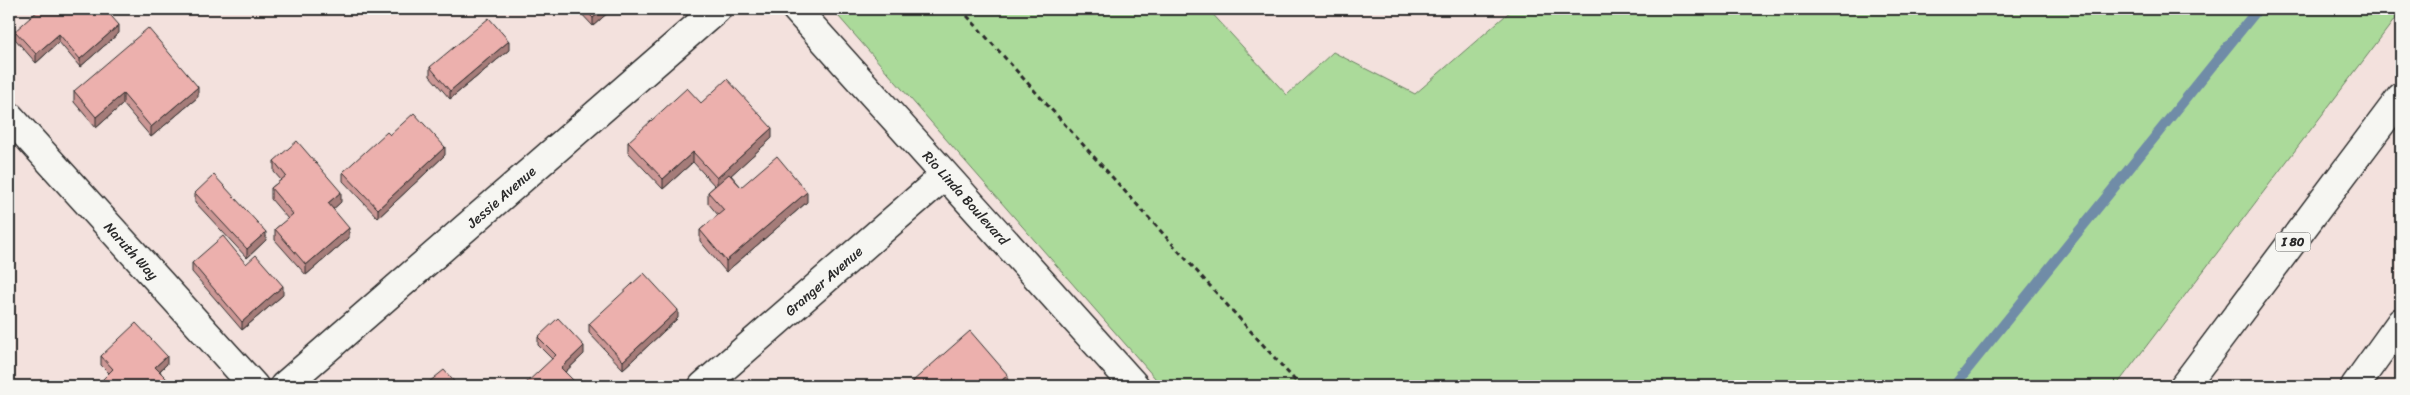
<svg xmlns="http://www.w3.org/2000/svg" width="2410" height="395" font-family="Sriracha,sans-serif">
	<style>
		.green { fill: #abda9a; stroke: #6b8262 }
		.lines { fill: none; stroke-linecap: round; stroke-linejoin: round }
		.stream { stroke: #708ca7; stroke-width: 10 }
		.street-casing { stroke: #2b2b2b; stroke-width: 31 }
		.secondary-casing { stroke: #2b2b2b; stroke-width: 31 }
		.highway-casing { stroke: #2b2b2b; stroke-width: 31 }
		.path { stroke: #2b2b2b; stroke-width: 3; stroke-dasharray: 5 4; stroke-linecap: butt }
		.street { stroke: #f6f6f2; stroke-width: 28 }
		.secondary { stroke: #f6f6f2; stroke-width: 28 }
		.highway { stroke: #f6f6f2; stroke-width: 28 }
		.wall { fill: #cb9795; stroke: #2b2b2b }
		.shaded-wall { fill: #a57b79; stroke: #2b2b2b }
		.building { fill: #ecb0ad; stroke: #2b2b2b }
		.labels { text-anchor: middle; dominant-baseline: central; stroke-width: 4; stroke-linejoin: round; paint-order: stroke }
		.shield { fill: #f6f6f2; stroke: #686867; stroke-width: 1 }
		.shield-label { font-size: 12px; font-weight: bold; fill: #2b2b2b }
		.street-label { font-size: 14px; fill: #2b2b2b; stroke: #f6f6f2 }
	</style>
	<rect width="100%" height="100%" fill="#f3e1dd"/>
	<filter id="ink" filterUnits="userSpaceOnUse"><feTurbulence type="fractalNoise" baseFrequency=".02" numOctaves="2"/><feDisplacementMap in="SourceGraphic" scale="10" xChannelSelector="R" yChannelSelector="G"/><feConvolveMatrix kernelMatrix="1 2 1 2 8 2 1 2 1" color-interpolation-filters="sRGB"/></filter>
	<g filter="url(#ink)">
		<!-- green -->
		<path class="green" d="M832,9H1208L1287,95L1333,52L1415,94L1513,9H2401V11L2116,386H1162Z"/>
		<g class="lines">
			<!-- stream -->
			<path class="stream" d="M1954,386L2258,9"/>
			<!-- street casing -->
			<g class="street-casing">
				<g id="street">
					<path id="s1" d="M9,116L254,386"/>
					<path id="s2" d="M703,386L944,176"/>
				</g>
			</g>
			<!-- secondary casing -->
			<g class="secondary-casing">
				<g id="secondary">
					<path id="s3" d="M796,9L1135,386"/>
					<path id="s4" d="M284,386L717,9"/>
				</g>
			</g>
			<!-- highway casing -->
			<g class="highway-casing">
				<g id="highway">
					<path d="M2184,386L2401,97"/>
					<path d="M2355,386L2401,322"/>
				</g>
			</g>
			<!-- path -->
			<path class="path" d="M961,9L1300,386"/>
			<!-- street -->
			<use href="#street" class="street"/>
			<!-- secondary -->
			<use href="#secondary" class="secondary"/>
			<!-- highway -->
			<use href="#highway" class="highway"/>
		</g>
		<!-- wall -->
		<g class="wall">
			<path d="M577,9H612L593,26Z"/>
			<path d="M15,31L119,33L80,67L59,42L36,63L15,39Z"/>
			<path d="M509,50L450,99L430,76V67Z"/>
			<path d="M74,91L198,97L151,137L123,104L96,128L74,102Z"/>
			<path d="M701,103L772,138L731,175L741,187L807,202L726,272L700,241V230L718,215L708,203V192L715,186L693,162L663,189L628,152V142Z"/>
			<path d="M390,135L445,155L378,218L343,181V172Z"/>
			<path d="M274,161L341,202L333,209L349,238L306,275L275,240V229L288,219L271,199V188L281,180L274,172Z"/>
			<path d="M195,193L266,240L247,258L195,202Z"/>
			<path d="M192,263L246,264L283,295L242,330L192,272Z"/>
			<path d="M678,318L623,369L589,333V324Z"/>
			<path d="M538,337L584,354L565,372L538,345Z"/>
			<path d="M101,356L167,364L160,371L169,386L109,373L101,365Z"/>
			<path d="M913,381L1008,383L1004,386H913Z"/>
		</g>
		<!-- shaded-wall -->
		<g class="shaded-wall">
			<path d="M603,9H612L593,26V18Z"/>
			<path d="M119,25V33L80,67V59Z"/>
			<path d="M59,34V42L36,63V54Z"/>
			<path d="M509,41V50L450,99V91Z"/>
			<path d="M198,87V97L151,137V127Z"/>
			<path d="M123,94V104L96,128V117Z"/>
			<path d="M772,128V138L717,188V178Z"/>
			<path d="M445,147V155L378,218V209Z"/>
			<path d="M693,152V162L663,189V179Z"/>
			<path d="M341,192V202L328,214V203Z"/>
			<path d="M807,192V202L726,272V261Z"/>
			<path d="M349,228V238L306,275V265Z"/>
			<path d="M266,232V240L247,258V249Z"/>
			<path d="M283,286V295L242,330V322Z"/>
			<path d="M678,310V318L623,369V361Z"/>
			<path d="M584,346V354L561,376V368Z"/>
			<path d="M167,356V364L155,375V367Z"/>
			<path d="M1008,375V383L1004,386H995Z"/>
			<path d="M169,381V386H164Z"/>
		</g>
		<!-- building -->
		<g class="building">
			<path d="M40,9H105L119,25L80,59L59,34L36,54L15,31Z"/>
			<path d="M584,9H603L593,18Z"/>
			<path d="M489,18L509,41L450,91L430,67Z"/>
			<path d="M148,28L198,87L151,127L123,94L96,117L74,91Z"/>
			<path d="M727,79L772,128L717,178L693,152L663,179L628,142L687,88L701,103Z"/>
			<path d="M414,113L445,147L378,209L343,172L387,132L390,135Z"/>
			<path d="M297,141L341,192L328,203L349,228L306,265L275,229L293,214L271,188L286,176L274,161Z"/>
			<path d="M777,156L807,192L726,261L700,230L724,210L708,192L729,174L741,187Z"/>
			<path d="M214,175L266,232L247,249L195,193Z"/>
			<path d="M223,236L246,264L256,255L283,286L242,322L192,263Z"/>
			<path d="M644,273L678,310L623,361L589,324Z"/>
			<path d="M558,318L584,346L561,368L579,386H523L556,355L538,337Z"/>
			<path d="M136,323L167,356L155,367L169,381L164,386H96L113,369L101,356Z"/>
			<path d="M970,331L1008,375L995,386H968L965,383L960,386H918L913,381Z"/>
			<path d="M444,370L458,386H424Z"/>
			<path d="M58,379L66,386H51Z"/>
		</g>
	</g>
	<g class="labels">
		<!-- shield labels -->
		<rect class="shield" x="2275.5" y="232.5" width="35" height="19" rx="4"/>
		<g class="shield-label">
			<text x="2293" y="242">I 80</text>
		</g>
		<!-- street labels -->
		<g class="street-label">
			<text stroke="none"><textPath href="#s4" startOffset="288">Jessie Avenue</textPath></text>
			<text stroke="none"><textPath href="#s3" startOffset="254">Rio Linda Boulevard</textPath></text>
			<text stroke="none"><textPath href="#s1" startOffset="182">Naruth Way</textPath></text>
			<text stroke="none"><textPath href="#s2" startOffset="160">Granger Avenue</textPath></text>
		</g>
	</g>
	<!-- margin -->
	<rect width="2410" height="395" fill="none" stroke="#f6f6f2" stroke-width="30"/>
	<rect x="15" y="15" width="2380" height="365" fill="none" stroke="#2b2b2b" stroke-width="2" filter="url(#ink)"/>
</svg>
